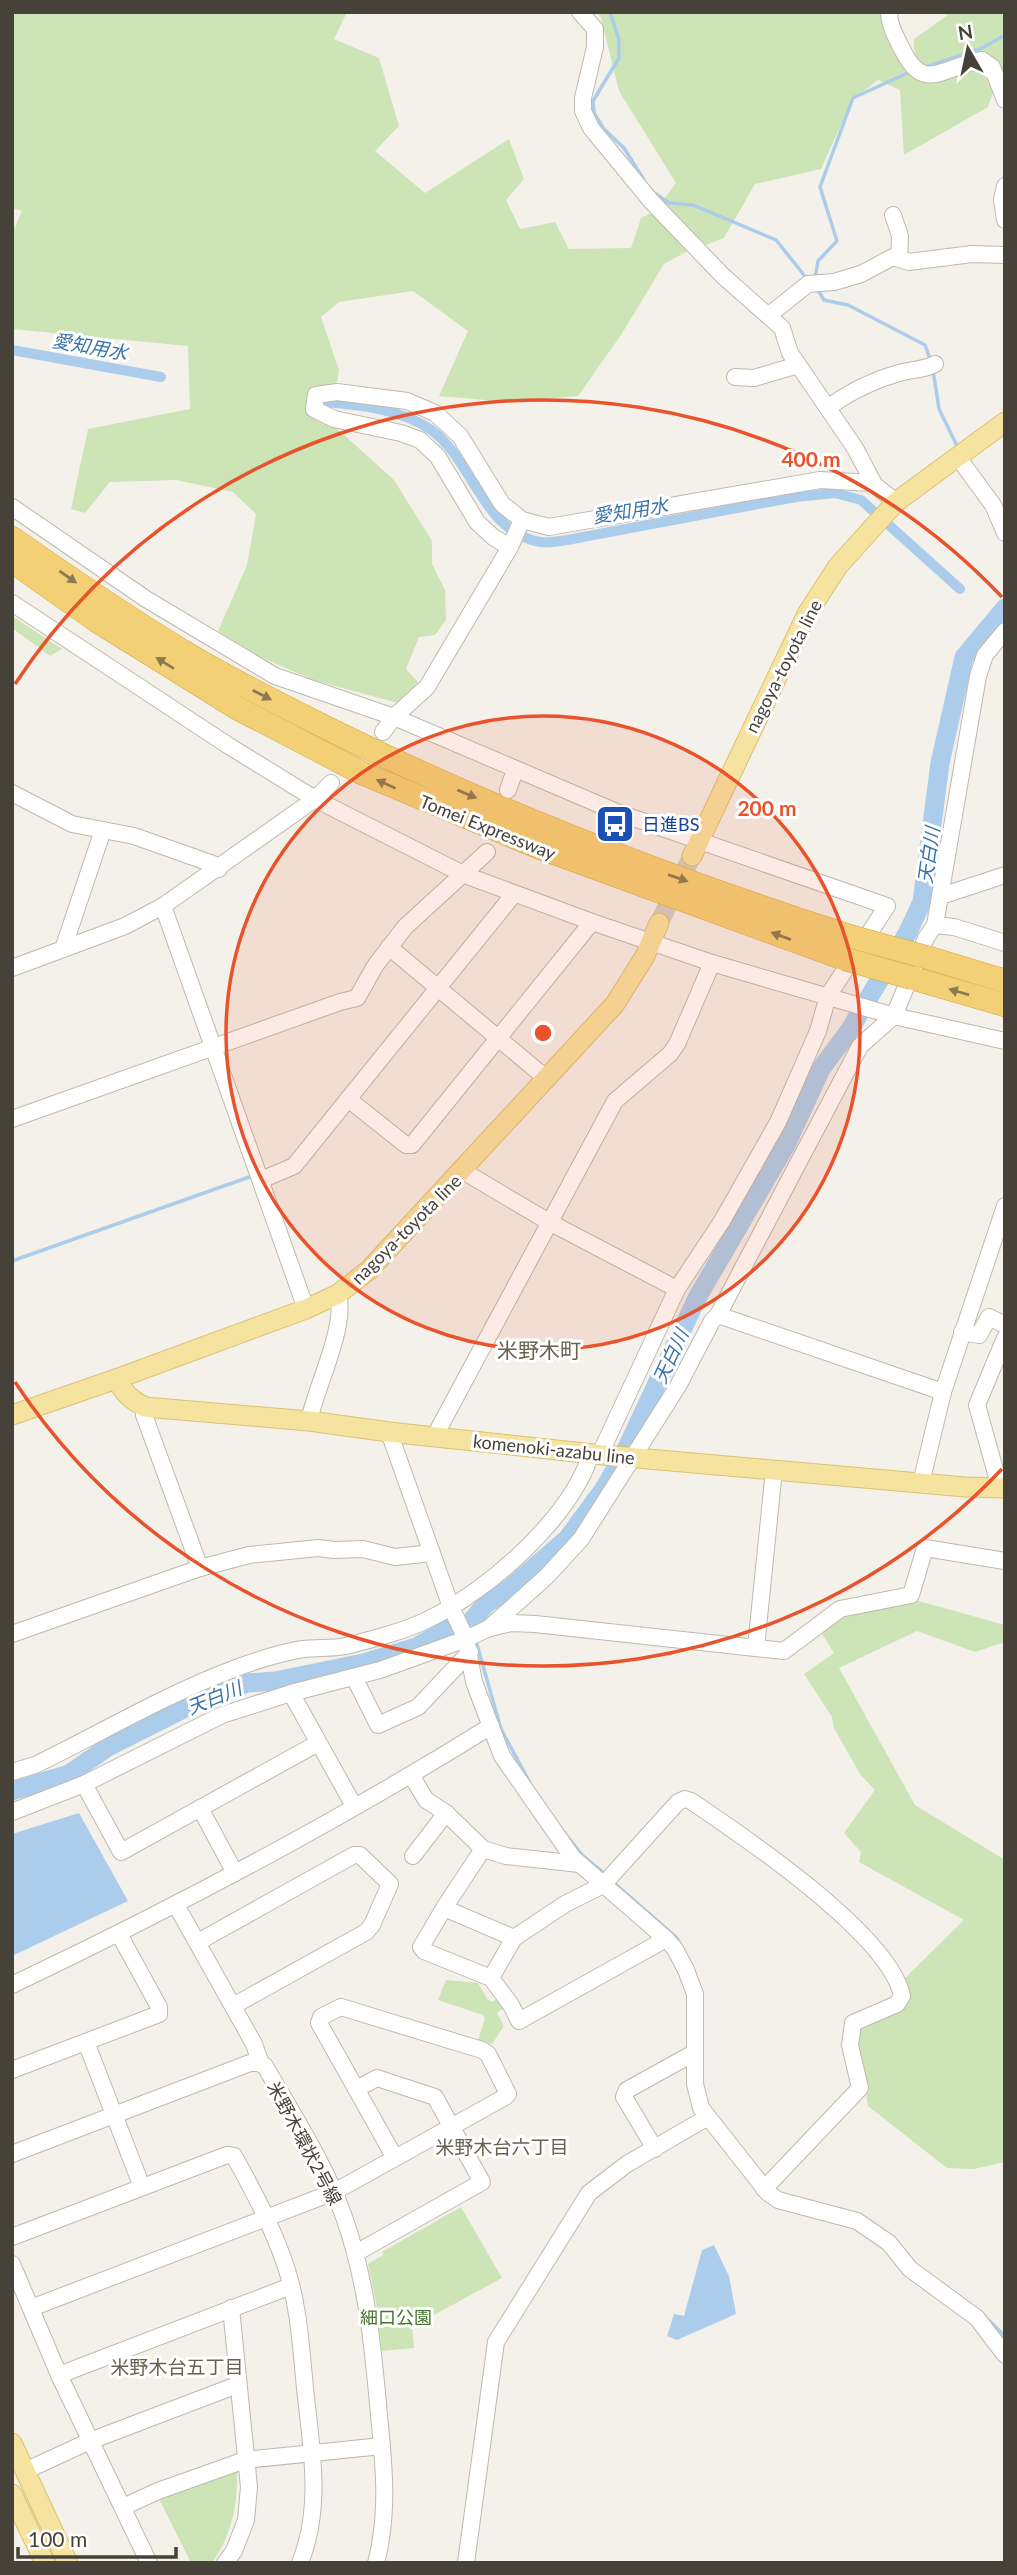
<svg xmlns="http://www.w3.org/2000/svg" width="1017" height="2575" font-family="Lato,'Noto Sans JP',sans-serif">
	<style>
		.green { fill: #cde4b6 }
		.water { fill: #abcdeb }
		.lines { fill: none; stroke-linecap: round; stroke-linejoin: round }
		.stream { stroke: #abcdeb; stroke-width: 3.5 }
		.canal { stroke: #abcdeb; stroke-width: 10 }
		.river { stroke: #abcdeb; stroke-width: 19 }
		.major-tunnel { stroke: #d1cec7; stroke-width: 19; stroke-dasharray: 19 10; stroke-linecap: butt }
		.minor-casing { stroke: #bfb9ad; stroke-width: 18 }
		.major-casing { stroke: #dbc171; stroke-width: 21 }
		.highway-casing { stroke: #d2a646; stroke-width: 24 }
		.minor { stroke: #fff; stroke-width: 16 }
		.major { stroke: #f6e3a0; stroke-width: 19 }
		.highway { stroke: #f3d076; stroke-width: 23 }
		.highway-bridge-casing { stroke: #d2a646; stroke-width: 24; stroke-linecap: butt }
		.highway-bridge { stroke: #f3d076; stroke-width: 23 }
		.oneway { fill: #8c7b51 }
		.ring { fill: none; stroke: #e9532b; stroke-width: 3.5 }
		.labels { text-anchor: middle; dominant-baseline: central; stroke-width: 6; stroke-linejoin: round; paint-order: stroke }
		.street-label { font-size: 18px; fill: #474239; stroke: #fff }
		.transit-label { font-size: 18px; fill: #164399; stroke: #fff; text-anchor: start }
		.park-label { font-size: 18px; fill: #467530; stroke: #fff }
		.water-label { font-size: 19px; font-style: italic; fill: #3974ab; stroke: #fff }
		.neighbourhood-label { font-size: 19px; fill: #696151; stroke: #fff }
		.quarter-label { font-size: 21px; fill: #696151; stroke: #fff }
		.centre { fill: #e9532b; stroke: #fff; stroke-width: 3.5 }
		.ring-label { font-size: 21px; text-anchor: middle; font-weight: bold; fill: #e9532b; stroke: #fff; stroke-width: 6; stroke-linejoin: round; paint-order: stroke }
	</style>
	<rect width="100%" height="100%" fill="#f4f1ea"/>
	<!-- green -->
	<g class="green">
		<path d="M12,12H347L334,39L379,58L399,126L375,151L425,193L509,139L524,179L506,200L520,229L555,222L569,249L631,248L641,218L655,211L691,249L664,264L621,335L578,396L509,402L439,396L468,331L413,291L339,302L321,317L339,370L337,382L314,388L333,425L394,480L432,541V564L445,590L446,620L435,635L419,637L406,669L418,682L398,703L313,680L244,650L218,631L247,565L256,514L233,492L176,480L110,482L85,513L71,509L88,429L190,409L188,346L12,329V234L22,211L12,208Z"/>
		<path d="M597,12H885L906,67L983,71L993,93L988,107L904,155L900,90L878,80L852,100L821,169L755,184L724,238L706,245L662,202L676,183L619,91L601,18Z"/>
		<path d="M934,12H1005V83L995,60L927,69C915,62 914,52 914,39L948,15Z"/>
		<path d="M12,616L62,649L50,656L12,628Z"/>
		<path d="M915,1600L1005,1625V1642L975,1652L917,1631L839,1668L915,1805L1005,1860V2162L974,2169L947,2168L868,2106L854,2024L909,1996L905,1978L964,1920L859,1862L861,1852L844,1833L875,1790L860,1774L834,1728L832,1717L804,1674L834,1653L821,1632L845,1617Z"/>
		<path d="M446,1980L478,1983L488,2000L493,2002L497,1998L507,2006L497,2013L504,2026L492,2044L478,2040L485,2018L483,2015L438,2000Z"/>
		<path d="M461,2207L502,2278L412,2327L414,2348L382,2351L376,2302L368,2264L383,2255L382,2252Z"/>
		<path d="M237,2467C238,2504 233,2532 212,2563H191L159,2499Z"/>
	</g>
	<!-- water -->
	<g class="water">
		<path d="M79,1813L128,1901L12,1956V1834Z"/>
		<path d="M714,2245L729,2276L736,2314L677,2340L667,2336L674,2314L684,2316L702,2250Z"/>
	</g>
	<g class="lines">
		<!-- stream -->
		<g class="stream">
			<path d="M610,12L619,40V58L593,101L594,113L604,129L624,148L644,180"/>
			<path d="M926,67L982,48L1005,35"/>
			<path d="M653,192L669,203L693,205L776,240L808,280"/>
			<path d="M815,278L818,261L837,241L820,187L853,98L912,71"/>
			<path d="M817,289L824,300L848,305L925,345L931,362"/>
			<path d="M933,370L939,409L958,448"/>
			<path d="M12,1261L252,1176"/>
			<path d="M476,1641L501,1729L530,1783"/>
			<path d="M564,1832L582,1855L605,1874"/>
			<path d="M613,1882L677,1938L681,1946"/>
			<path d="M981,2313L1005,2336"/>
		</g>
		<!-- canal -->
		<g class="canal">
			<path d="M12,350L161,377"/>
			<path d="M325,402C359,405 400,409 430,429C473,459 482,532 540,542C549,543 559,541 567,540L796,497L835,493L861,500L960,589"/>
		</g>
		<!-- river -->
		<path class="river" d="M12,1791L69,1774L108,1747L199,1701L247,1683L275,1681L363,1663L416,1647L451,1627L468,1625L486,1604L510,1588L567,1539L604,1489L624,1454L697,1298L786,1145L821,1069L849,1031L908,932L922,902L940,763L964,657L1005,608"/>
		<!-- major-tunnel -->
		<path class="major-tunnel" d="M659,923L692,856"/>
		<!-- minor casing -->
		<g class="minor-casing">
			<g id="minor">
				<path d="M580,12L595,29V47L583,98V111L591,128L651,201L723,276L782,328L790,353L855,448L874,484L872,483"/>
				<path d="M889,12C889,25 896,37 902,49C924,95 943,66 982,60L992,67L1005,100"/>
				<path d="M1005,186L1002,200L1005,220"/>
				<path d="M893,215L900,236L899,259"/>
				<path d="M769,315L808,284L834,282L861,274L893,257L909,262L972,254L1005,255"/>
				<path d="M735,377L754,378L798,365"/>
				<path d="M829,407C851,391 876,379 903,372C914,369 924,370 935,364"/>
				<path d="M957,456L993,505L1005,533"/>
				<path d="M12,507L146,599L275,676L394,717L619,813L887,906L828,996L818,1031L778,1122L722,1221L677,1289L600,1454"/>
				<path d="M510,547L493,537L477,522L438,457L420,440L401,433L334,419L314,409L316,395L337,392L407,401L435,413L460,436L502,504L522,520L549,527L820,480L872,483L896,502"/>
				<path d="M12,603L229,746L315,799L465,875L592,922L712,963L894,1016L1005,1041"/>
				<path d="M383,732L394,717L427,687L510,547L522,520"/>
				<path d="M508,790L515,770"/>
				<path d="M12,793L72,824L134,836L213,864L219,869"/>
				<path d="M941,896L1005,875"/>
				<path d="M163,906L306,1309"/>
				<path d="M935,925L954,927L1005,943"/>
				<path d="M389,947L547,1079"/>
				<path d="M63,949L103,830"/>
				<path d="M12,968L125,926L163,906L315,799L331,783"/>
				<path d="M348,1099L406,1145H412L592,922"/>
				<path d="M12,1119L340,1002L357,998L375,966L405,927L487,852"/>
				<path d="M463,1171L549,1222L677,1289"/>
				<path d="M261,1180L294,1166L514,894"/>
				<path d="M718,1315L943,1392"/>
				<path d="M962,1332L979,1335L989,1317L1005,1325"/>
				<path d="M145,1407L144,1415L200,1568"/>
				<path d="M309,1421C316,1386 347,1327 338,1294"/>
				<path d="M389,1432L451,1607L466,1639L474,1682L502,1756L573,1858L666,1939L675,1949L686,1970L695,1994V2084L701,2108L768,2193L778,2200L857,2221L889,2243L910,2269L977,2318L1005,2355"/>
				<path d="M437,1437L439,1428L615,1101L670,1054L677,1044L712,963"/>
				<path d="M921,1483L943,1392L1005,1206"/>
				<path d="M1000,1488L977,1405L1005,1338"/>
				<path d="M490,1628L511,1623L535,1624L784,1651L840,1609L911,1595L925,1548L1005,1561"/>
				<path d="M12,1634L200,1568L249,1555L318,1548L334,1550L363,1549L395,1557L432,1553"/>
				<path d="M756,1647L774,1470"/>
				<path d="M354,1677L378,1725L418,1707L470,1652"/>
				<path d="M291,1693L354,1806"/>
				<path d="M12,1772L35,1765C99,1734 165,1695 231,1670C254,1661 279,1653 303,1649C317,1647 332,1649 346,1646C373,1639 402,1632 427,1620C487,1592 572,1517 591,1453"/>
				<path d="M411,1775L426,1800L446,1813L483,1849L506,1856L580,1864"/>
				<path d="M84,1784L121,1852L318,1743"/>
				<path d="M200,1808L235,1873"/>
				<path d="M12,1812L84,1784L222,1715L291,1693L380,1670L466,1639L489,1628L547,1576L581,1539L678,1386L712,1321L718,1315L860,1046L894,1016L926,938L935,925L978,676L985,655L1005,631"/>
				<path d="M483,1849L444,1908L421,1947L424,1951L491,1978L511,2005L519,2021L666,1939"/>
				<path d="M413,1856L446,1813"/>
				<path d="M176,1905L254,2044L261,2064"/>
				<path d="M444,1908L514,1938"/>
				<path d="M198,1942L354,1855H360L390,1884L372,1925L366,1932L233,2006"/>
				<path d="M491,1978L514,1938L565,1904L603,1885L678,1802L685,1799L691,1801C743,1836 890,1935 902,1996L897,2004L853,2023L850,2045L860,2088L764,2189"/>
				<path d="M12,1985C176,1907 337,1822 491,1726"/>
				<path d="M86,2042L142,2187"/>
				<path d="M12,2070L159,2014V2007L119,1934"/>
				<path d="M655,2149L624,2097L627,2090L694,2053"/>
				<path d="M12,2154L250,2063H259L265,2066C293,2115 325,2164 344,2217C367,2282 373,2347 379,2415C384,2466 389,2513 376,2563"/>
				<path d="M12,2237L227,2155L234,2156C254,2192 273,2228 286,2267C299,2306 301,2348 305,2388C311,2447 323,2506 300,2563"/>
				<path d="M356,2253L482,2182L435,2097L377,2078L356,2089"/>
				<path d="M12,2264L59,2375L149,2563"/>
				<path d="M31,2308L334,2192L505,2097L508,2094L488,2054L482,2050L341,2007L321,2017L319,2023L395,2158"/>
				<path d="M59,2375L291,2286"/>
				<path d="M25,2471L90,2441L237,2385"/>
				<path d="M123,2507L158,2491L245,2460L382,2446"/>
				<path d="M225,2563L234,2551L246,2520L249,2487L231,2308"/>
				<path d="M466,2563L496,2342L589,2193L627,2164L708,2117"/>
			</g>
		</g>
		<!-- major casing -->
		<g class="major-casing">
			<g id="major">
				<path d="M692,856L807,614L838,566L896,502L1005,422"/>
				<path d="M116,1379C124,1393 131,1400 145,1407L309,1421L389,1432L603,1455L965,1487L1005,1488"/>
				<path d="M12,1415L116,1379L306,1309L338,1294L369,1270L615,1004L645,956L659,923"/>
				<path d="M12,2443L68,2563"/>
				<path d="M12,2494L45,2563"/>
			</g>
		</g>
		<!-- highway casing -->
		<g class="highway-casing">
			<g id="highway">
				<path d="M12,538C69,578 125,616 184,652C232,681 283,706 333,731C499,813 672,879 849,936"/>
				<path d="M12,561L97,621L237,708L362,773L538,847L845,959"/>
				<path d="M929,958L1005,981"/>
				<path d="M912,978L1005,1005"/>
			</g>
		</g>
		<!-- minor -->
		<use href="#minor" class="minor"/>
		<!-- major -->
		<use href="#major" class="major"/>
		<!-- highway -->
		<use href="#highway" class="highway"/>
		<!-- highway-bridge casing -->
		<g class="highway-bridge-casing">
			<g id="highway-bridge">
				<path d="M849,936L929,958"/>
				<path d="M845,959L912,978"/>
			</g>
		</g>
		<!-- highway-bridge -->
		<use href="#highway-bridge" class="highway-bridge"/>
	</g>
	<!-- one-way arrows -->
	<defs><path id="oneway-solid" d="M-6-.8H1V-3.2L6.5 0L1 3.2V.8H-6Z" transform="scale(1.75)"/></defs>
	<g class="oneway">
		<use href="#oneway-solid" transform="translate(68 577) rotate(35)"/>
		<use href="#oneway-solid" transform="translate(165 663) rotate(-148)"/>
		<use href="#oneway-solid" transform="translate(262 695) rotate(27)"/>
		<use href="#oneway-solid" transform="translate(386 784) rotate(-156)"/>
		<use href="#oneway-solid" transform="translate(467 794) rotate(23)"/>
		<use href="#oneway-solid" transform="translate(678 878) rotate(19)"/>
		<use href="#oneway-solid" transform="translate(781 936) rotate(-160)"/>
		<use href="#oneway-solid" transform="translate(959 992) rotate(-164)"/>
	</g>
	<!-- distance rings -->
	<circle cx="543" cy="1033" r="317" fill="#e9532b" fill-opacity=".12"/>
	<g class="ring">
		<circle cx="543" cy="1033" r="317"/>
		<path d="M1002 1469A633 633 0 0 1 15 1382M15 684A633 633 0 0 1 1002 597"/>
	</g>
	<!-- icons -->
	<defs>
		<g id="bus-square" transform="scale(2.0125)"><rect x="-9" y="-9" width="18" height="18" rx="4" fill="#1a4fb4" stroke="#fff"/><path d="M-5-6H5V4H4V6H2V4H-2V6H-4V4H-5ZM-3.5-4V0h7V-4ZM-3.5 1.2v1.5H-2V1.2ZM2 1.2v1.5H3.5V1.2Z" fill="#fff"/></g>
	</defs>
	<g fill-rule="evenodd">
		<use href="#bus-square" x="615" y="824"/>
	</g>
	<g class="labels">
		<!-- street labels -->
		<g class="street-label">
			<text transform="translate(783 666) rotate(-63)">nagoya-toyota line</text>
			<text transform="translate(488 827) rotate(22)">Tomei Expressway</text>
			<text transform="translate(406 1229) rotate(-45)">nagoya-toyota line</text>
			<text transform="translate(554 1449) rotate(6)">komenoki-azabu line</text>
			<text transform="translate(305 2143) rotate(62)">米野木環状2号線</text>
		</g>
		<!-- transit labels -->
		<g class="transit-label">
			<text x="642" y="824">日進BS</text>
		</g>
		<!-- park labels -->
		<g class="park-label">
			<text x="396" y="2317">細口公園</text>
		</g>
		<!-- water labels -->
		<g class="water-label">
			<text transform="translate(90 346) rotate(10)">愛知用水</text>
			<text transform="translate(630 510) rotate(-9)">愛知用水</text>
			<text transform="translate(928 855) rotate(-82)">天白川</text>
			<text transform="translate(670 1356) rotate(-65)">天白川</text>
			<text transform="translate(214 1697) rotate(-22)">天白川</text>
		</g>
		<!-- neighbourhood labels -->
		<g class="neighbourhood-label">
			<text x="502" y="2146">米野木台六丁目</text>
			<text x="177" y="2366">米野木台五丁目</text>
		</g>
		<!-- quarter labels -->
		<g class="quarter-label">
			<text x="539" y="1349">米野木町</text>
		</g>
	</g>
	<circle cx="543" cy="1033" r="10" class="centre"/>
	<g class="ring-label">
		<text x="811" y="467">400 m</text>
		<text x="767" y="816">200 m</text>
	</g>
	<!-- border -->
	<rect width="1017" height="2575" fill="none" stroke="#474239" stroke-width="28"/>
	<!-- north arrow -->
	<g transform="translate(968 49) rotate(351)" stroke="#ffffff" stroke-width="5" paint-order="stroke">
	<path d="M0-5L12 26L0 18L-12 26Z" fill="#474239"/>
	<text y="-10" font-size="19" font-weight="bold" text-anchor="middle" fill="#474239">N</text>
	</g>
	<!-- scale -->
	<path d="M18 2547v10h158v-10" fill="none" stroke="#474239" stroke-width="3.5"/>
	<text x="28" y="2547" font-size="21" fill="#474239" stroke="#ffffff" stroke-width="5" paint-order="stroke">100 m</text>
</svg>
